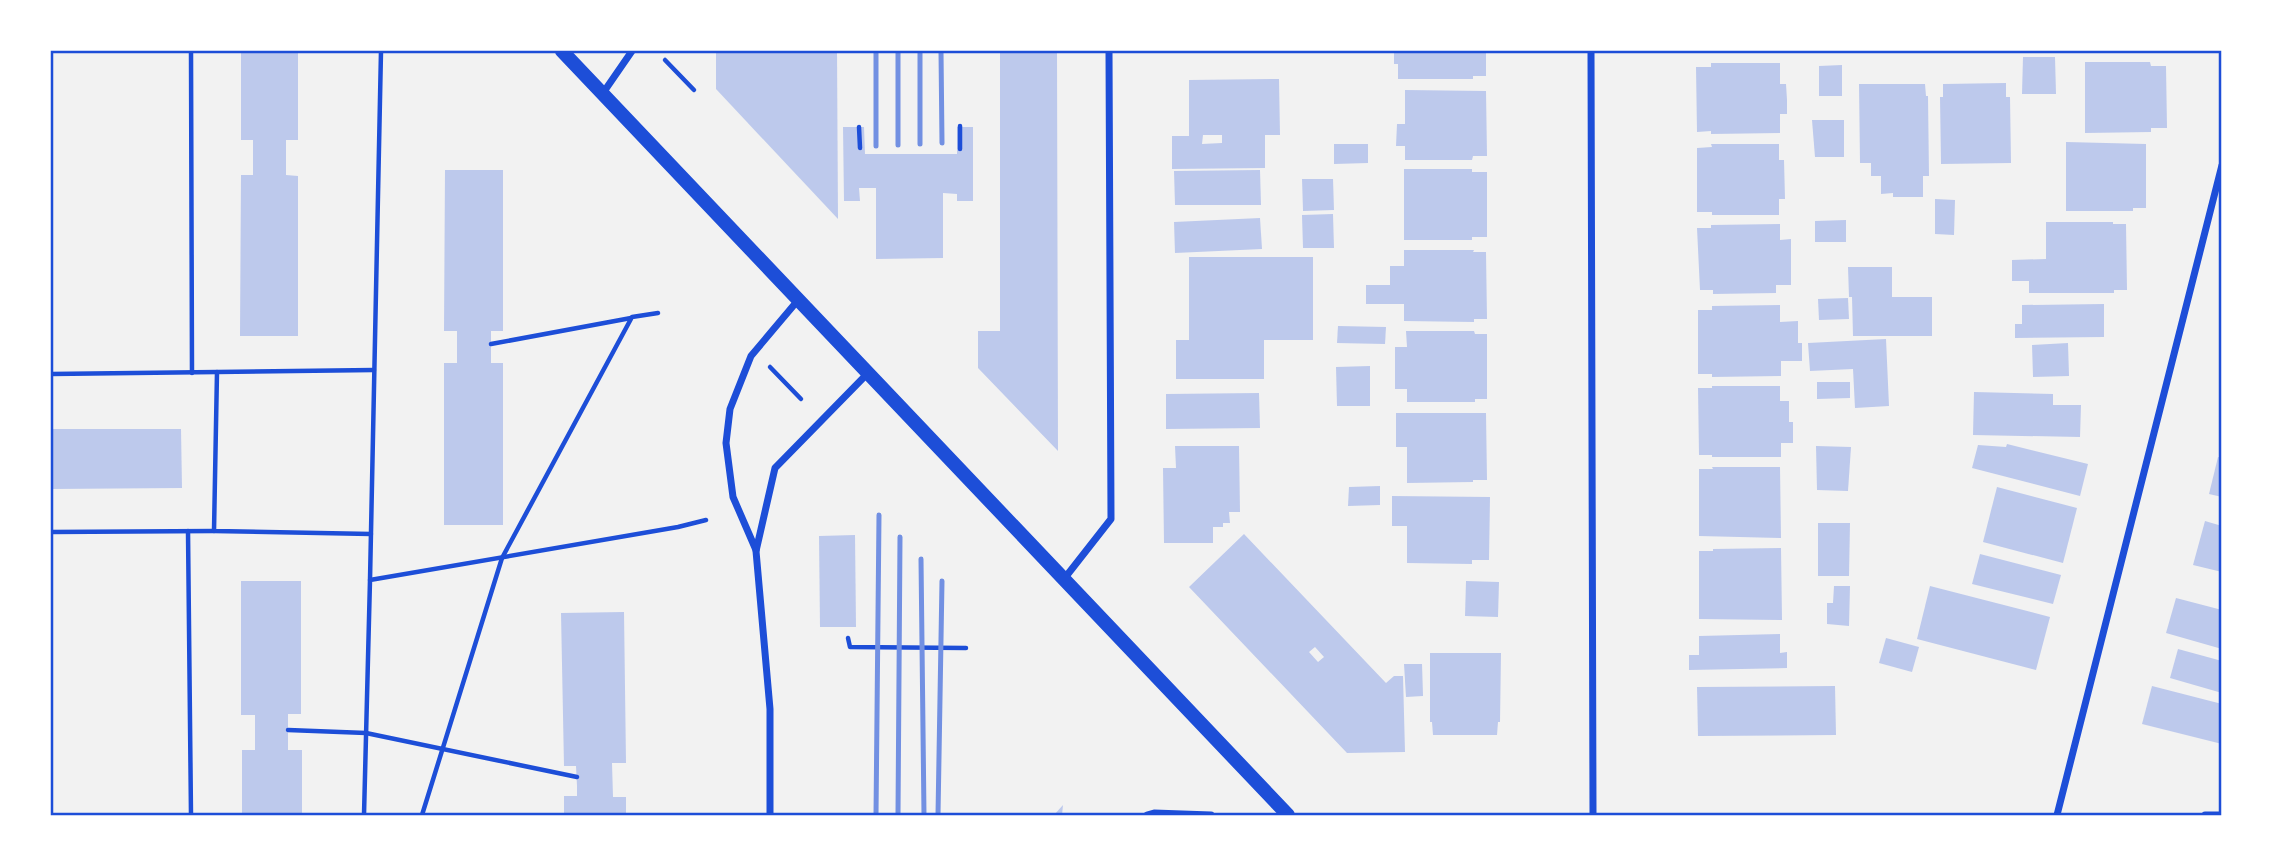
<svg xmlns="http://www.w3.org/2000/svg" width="2273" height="866" font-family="Karla,sans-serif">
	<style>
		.building { fill: #bdc9ec; fill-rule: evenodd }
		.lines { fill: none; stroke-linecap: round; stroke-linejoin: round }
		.path { stroke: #1d4ed8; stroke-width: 4.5 }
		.minor { stroke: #1d4ed8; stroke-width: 7 }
		.secondary { stroke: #1d4ed8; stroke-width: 14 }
		.rail { stroke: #7290e2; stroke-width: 5 }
		.neatline { fill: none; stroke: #1d4ed8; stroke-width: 2.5 }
	</style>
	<rect width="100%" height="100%" fill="#f2f2f2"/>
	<!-- building -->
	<g class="building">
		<path d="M241,51H298V140H286V175L298,176V336H240L241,175H253V140H241Z"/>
		<path d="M716,51H837L838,219L716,89Z"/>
		<path d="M1000,51H1057L1058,451L978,368V331H1000Z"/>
		<path d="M1394,51H1486V76H1473V79H1398V64H1394Z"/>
		<path d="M2023,57H2055L2056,94H2022Z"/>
		<path d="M2085,62H2150L2151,66H2166L2167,128H2151V132L2085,133Z"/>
		<path d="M1711,63H1780V84H1786L1787,100V114H1780V133L1711,134V131L1697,132L1696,67H1711Z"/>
		<path d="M1842,65V96H1819V66Z"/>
		<path d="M1279,79L1280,135H1265V168L1172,169V136H1189V80ZM1203,135H1222V143L1202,144Z"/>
		<path d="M2006,83V97H2010L2011,163L1941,164L1940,97H1943V84Z"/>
		<path d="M1859,84H1925L1926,96H1928L1929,176H1923V197H1893V193L1881,194V176H1871V163H1860Z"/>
		<path d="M1405,90L1486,91L1487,156H1473L1472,160H1405V146H1396L1397,124H1405Z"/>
		<path d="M1812,120H1844V157H1815Z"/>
		<path d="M843,127H864L865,154H957V127H973V201H957V194L943,193V258L876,259V188H859L860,201H844Z"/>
		<path d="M2066,142L2146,144V208H2133V211H2066Z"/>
		<path d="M1334,144H1368V163L1334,164Z"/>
		<path d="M1711,144H1779V160H1784L1785,199H1779V215H1712V212H1697V148L1712,147Z"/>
		<path d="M1404,169H1472V172H1487V237H1472V240H1404Z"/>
		<path d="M445,170H503V331H491V363H503V525H444V363H457V331H444Z"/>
		<path d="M1260,170L1261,205H1175L1174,171Z"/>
		<path d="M1302,179H1333L1334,210L1303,211Z"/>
		<path d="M1935,199L1955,200L1954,235L1935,234Z"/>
		<path d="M1333,214L1334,248H1303L1302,215Z"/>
		<path d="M1260,218L1262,249L1175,253L1174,222Z"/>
		<path d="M1846,220V242H1815V221Z"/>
		<path d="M2046,222H2113V224H2126L2127,290H2114V293H2029V281H2012V260L2046,259Z"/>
		<path d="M1780,224V240L1791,239V285H1776V293L1713,294V290H1700L1697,228H1711V225Z"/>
		<path d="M1404,250H1474L1473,252H1486L1487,319H1474V322L1404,321V304H1366V285H1390V266H1404Z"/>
		<path d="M1189,257H1313V340H1264V379H1176V340H1189Z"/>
		<path d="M1848,267H1892V297H1932V336H1853L1852,297H1849Z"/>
		<path d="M1848,298L1849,319L1819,320L1818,299Z"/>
		<path d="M2104,304V337L2015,338V324H2022V305Z"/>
		<path d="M1780,305V322L1798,321V343H1802V361H1781V376L1712,377V374H1698V310H1712V306Z"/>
		<path d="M1338,326L1386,327L1385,344L1337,343Z"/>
		<path d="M1406,331H1474L1475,334H1487V399H1475V402H1407V389H1395V347H1407Z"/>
		<path d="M1886,339L1889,406L1855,408L1853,369L1810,371L1808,343Z"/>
		<path d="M2068,343L2069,376L2033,377L2032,345Z"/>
		<path d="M1370,366V406H1337L1336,367Z"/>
		<path d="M1817,382H1850V398L1817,399Z"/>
		<path d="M1712,386H1780V401H1789V422H1793V443H1781V457H1712V455H1699L1698,388H1712Z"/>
		<path d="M1974,392L2053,394V405H2081L2080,437L1973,435Z"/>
		<path d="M1259,393L1260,428L1166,429V394Z"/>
		<path d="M1396,413H1486L1487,480H1473V482L1407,483V447H1396Z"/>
		<path d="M51,429H181L182,488L51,489Z"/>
		<path d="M2007,444L2088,464L2080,496L1972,468L1978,445L2006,447Z"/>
		<path d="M1175,446H1239L1240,512H1229L1230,523H1223V527H1213V543H1164L1163,468H1176Z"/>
		<path d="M1816,446L1851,447L1848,491L1817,490Z"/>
		<path d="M2218,457L2222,458V497L2209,494Z"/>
		<path d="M1712,467H1780L1781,538L1699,536V469H1713Z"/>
		<path d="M1380,486V505L1348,506L1349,487Z"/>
		<path d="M1997,487L2077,508L2063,563L1983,542Z"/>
		<path d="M1392,496L1490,497L1489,560H1472V564L1407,563V526H1392Z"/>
		<path d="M2205,521L2222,526V572L2193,565Z"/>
		<path d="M1818,523H1850L1849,576H1818Z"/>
		<path d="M1244,534L1386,683L1394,676H1403L1405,752L1347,753L1189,587ZM1315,647L1324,657L1318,662L1309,652Z"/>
		<path d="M855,535L856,627H820L819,536Z"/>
		<path d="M1781,548L1782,620L1699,619V551H1713V549Z"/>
		<path d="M1980,554L2061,575L2053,604L1972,584Z"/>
		<path d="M241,581H301V714H288V750H302V815H242V750H255V715H241Z"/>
		<path d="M1466,581L1499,582L1498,617L1465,616Z"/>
		<path d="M1834,586H1850L1849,626L1827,624V603H1833Z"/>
		<path d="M1930,586L2050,617L2036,670L1917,639Z"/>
		<path d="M2176,598L2222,610V649L2166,633Z"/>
		<path d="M624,612L626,763H612L613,797H626V815H564V796H577V786L576,766H564L561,613Z"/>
		<path d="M1780,634V653L1787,652V668L1689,670V655H1699V636Z"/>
		<path d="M1886,638L1919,647L1912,672L1879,663Z"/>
		<path d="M2178,649L2222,661V693L2170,678Z"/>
		<path d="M1430,653H1501L1500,722H1498L1497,735H1433L1432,722H1430Z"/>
		<path d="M1404,664H1422L1423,696L1406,697Z"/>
		<path d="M1835,686L1836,735L1698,736L1697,687Z"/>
		<path d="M2152,686L2222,704V744L2142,724Z"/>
		<path d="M1063,805L1062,815H1054Z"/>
	</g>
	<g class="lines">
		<!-- path -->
		<g class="path">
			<path d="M191,51L192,373"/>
			<path d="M665,60L694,90"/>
			<path d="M960,126V149"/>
			<path d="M859,127L860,148"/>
			<path d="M491,344L631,318"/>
			<path d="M770,367L801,399"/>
			<path d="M51,374L217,372"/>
			<path d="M188,531L191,815"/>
			<path d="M51,532L214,531"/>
			<path d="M371,534L214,531L217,372L374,370"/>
			<path d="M370,580L381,51"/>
			<path d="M848,638L850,647L966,648"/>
			<path d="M288,730L366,733L577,777"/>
			<path d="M364,815L370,580L678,527L706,520"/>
			<path d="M422,815L502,558L632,317L658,313"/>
		</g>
		<!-- minor -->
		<g class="minor">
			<path d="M1591,51L1593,815"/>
			<path d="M603,93L632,51"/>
			<path d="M756,550L733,497L726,443L730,409L751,356L799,299"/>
			<path d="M1064,579L1111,519L1109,51"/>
			<path d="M770,815V709L756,551L775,468L868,373"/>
			<path d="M1147,815L1154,813L1211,815"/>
			<path d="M2057,815L2222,165"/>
			<path d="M2205,815H2222"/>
		</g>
		<!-- secondary -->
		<path class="secondary" d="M562,51L1288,815"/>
		<!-- rail -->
		<g class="rail">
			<path d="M876,51V146"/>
			<path d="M898,51V145"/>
			<path d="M920,51V144"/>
			<path d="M941,51L942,143"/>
			<path d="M921,559L924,815"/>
			<path d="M876,815L879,515"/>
			<path d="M898,815L900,537"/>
			<path d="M938,815L942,581"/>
		</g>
	</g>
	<!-- border -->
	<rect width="2273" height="866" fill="none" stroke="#ffffff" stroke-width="105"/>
	<rect x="52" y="52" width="2168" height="762" class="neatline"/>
</svg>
